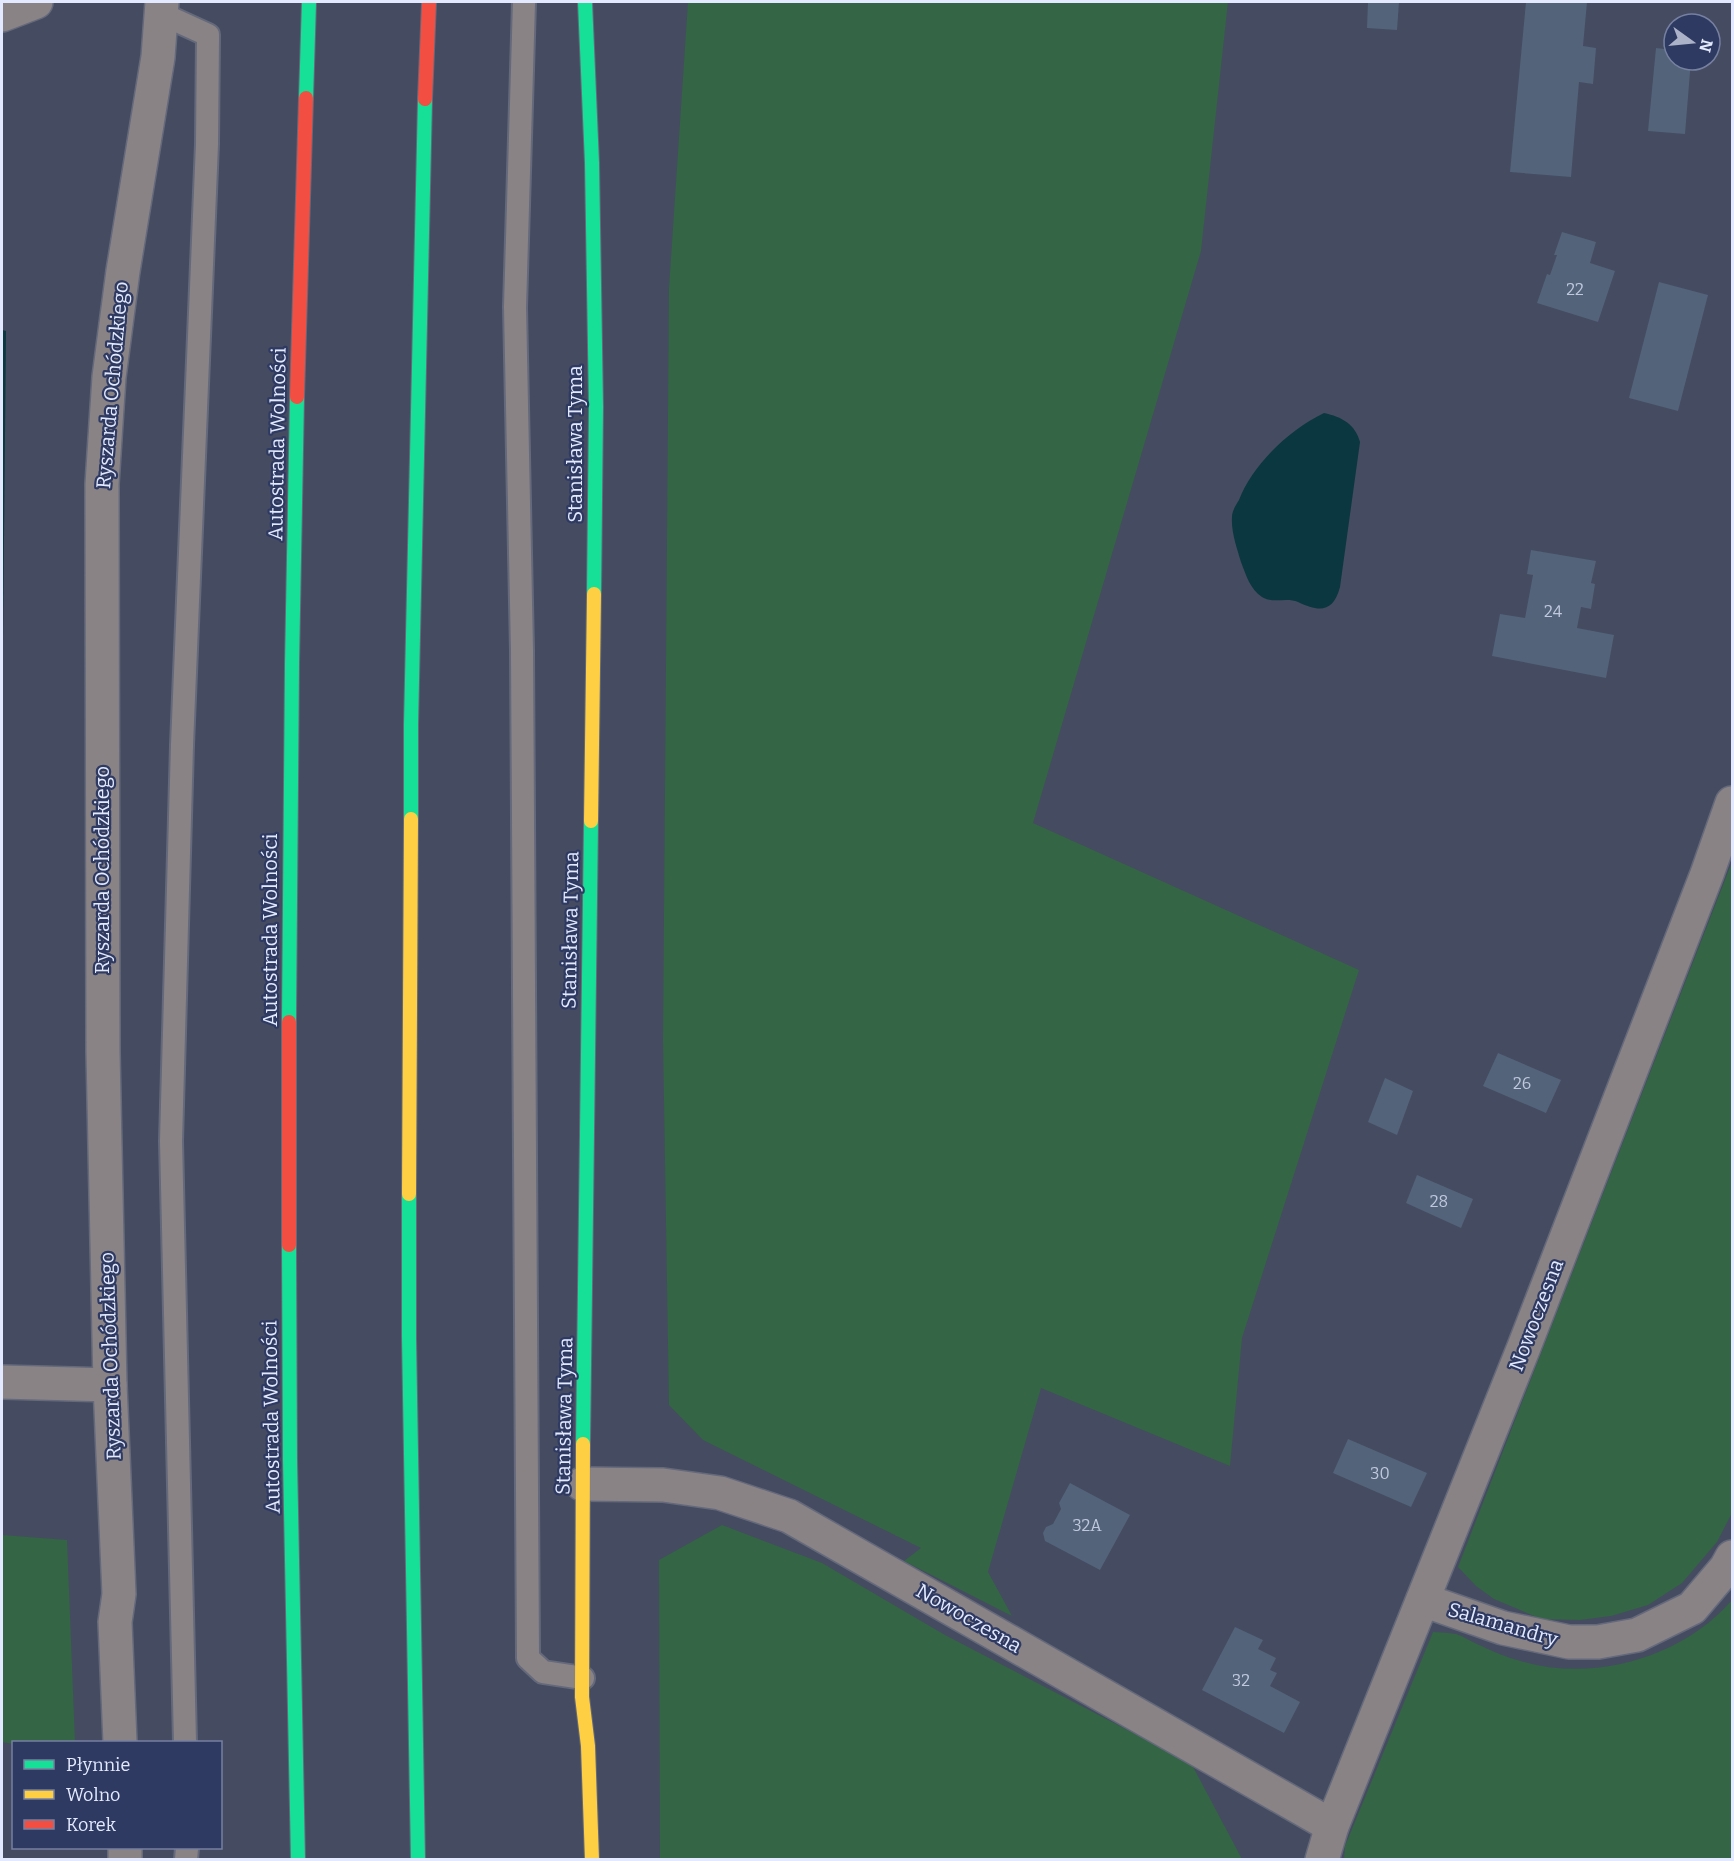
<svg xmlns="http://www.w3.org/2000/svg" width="1734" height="1861" font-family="Bitter,serif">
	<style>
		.green { fill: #346544 }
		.water { fill: #0a3740 }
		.building { fill: #536379 }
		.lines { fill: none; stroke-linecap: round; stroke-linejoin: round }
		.lane-casing { stroke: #64697b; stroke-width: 26 }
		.street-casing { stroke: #64697b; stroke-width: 36 }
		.fast-casing { stroke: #64697b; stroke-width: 16 }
		.slow-casing { stroke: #64697b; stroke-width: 16 }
		.jam-casing { stroke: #64697b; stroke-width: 16 }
		.lane { stroke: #8a8386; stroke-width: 22 }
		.street { stroke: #8a8386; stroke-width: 33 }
		.fast { stroke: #16e098; stroke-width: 14 }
		.slow { stroke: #ffcf43; stroke-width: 14 }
		.jam { stroke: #f24e42; stroke-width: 14 }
		.labels { text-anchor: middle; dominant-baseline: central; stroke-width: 4.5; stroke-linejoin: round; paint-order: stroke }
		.number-label { font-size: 16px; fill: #bfc8de }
		.street-label { font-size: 20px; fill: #e3eaff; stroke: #2e3a62 }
	</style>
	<rect width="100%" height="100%" fill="#454b61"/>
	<!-- green -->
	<g class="green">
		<path d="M688,2H1228L1201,251L1033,823L1359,970L1242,1338L1230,1466L1041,1388L988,1572L1012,1616L904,1561L921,1548L703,1440L669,1405L663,1040L669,288Z"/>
		<path d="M1732,862V1513L1717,1542L1682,1583L1648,1605L1611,1616L1580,1620L1541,1619L1494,1599L1476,1586L1458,1567Z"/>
		<path d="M722,1525L822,1563L945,1635L1191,1763L1242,1859H660L659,1560Z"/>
		<path d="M2,1535L67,1540L75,1742H14L13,1744L2,1742Z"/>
		<path d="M1732,1600V1859H1344L1345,1846L1433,1632C1441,1632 1449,1633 1456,1634C1463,1636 1470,1641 1477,1644C1492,1651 1508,1658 1524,1662C1596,1682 1683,1657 1732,1600Z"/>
	</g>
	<!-- water -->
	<g class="water">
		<path d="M2,330L6,331L2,748Z"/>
		<path d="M1324,413C1342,417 1355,424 1360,442L1340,587C1333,613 1319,612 1298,602C1287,597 1273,604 1262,597C1250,589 1246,575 1241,562C1237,548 1231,532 1232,517C1232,511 1236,505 1239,500C1253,464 1289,430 1324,413Z"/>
	</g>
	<!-- building -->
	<g class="building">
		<path d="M1368,2H1399L1397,30L1367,28Z"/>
		<path d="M1526,2H1587L1583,46L1596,48L1593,84L1579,82L1571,177L1510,172Z"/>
		<path d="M1656,48L1674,50V60H1691L1685,134L1648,131Z"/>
		<path d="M1562,232L1596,242L1590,263L1615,271L1598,322L1537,303L1547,274L1550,275L1557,255H1554Z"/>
		<path d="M1659,282L1708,295L1678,411L1629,398Z"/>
		<path d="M1531,550L1596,561L1591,583L1595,584L1591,609L1581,607L1577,628L1614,635L1606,678L1492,656L1500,614L1525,618L1533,575L1527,574Z"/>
		<path d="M1498,1053L1561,1080L1546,1113L1483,1086Z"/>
		<path d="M1385,1078L1413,1091L1397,1135L1368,1122Z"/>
		<path d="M1417,1175L1473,1199L1461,1228L1406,1203Z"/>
		<path d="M1348,1439L1427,1473L1411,1507L1333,1473Z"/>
		<path d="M1070,1483L1130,1515L1100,1570L1045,1541L1043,1533L1046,1527L1053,1524L1061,1509L1059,1503Z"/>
		<path d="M1235,1627L1263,1640L1258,1649L1276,1658L1270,1670L1277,1673L1270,1686L1300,1702L1284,1733L1202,1690Z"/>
	</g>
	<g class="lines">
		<!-- lane casing -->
		<g class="lane-casing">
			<g id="lane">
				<path d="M524,2L515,307L522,651L528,1658L543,1672L583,1678"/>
				<path d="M162,14L208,35L207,144L182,745L171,1141L185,1742"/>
				<path d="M186,1860L187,1848"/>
			</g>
		</g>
		<!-- street casing -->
		<g class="street-casing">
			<g id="street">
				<path d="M2,15L36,2"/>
				<path d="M2,1382L110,1385"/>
				<path d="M582,1484L663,1485L720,1493L789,1516L1332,1826"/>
				<path d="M1423,1600L1503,1628L1569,1642H1598L1637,1635L1692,1608L1726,1568L1732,1557"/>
				<path d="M120,1742L115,1622L119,1594L110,1385L103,1052L102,484L109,377L123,271L158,57L162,2"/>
				<path d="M125,1848V1860"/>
				<path d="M1322,1860L1332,1826L1524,1347L1707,874L1732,803"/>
			</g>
		</g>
		<!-- fast casing -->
		<g class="fast-casing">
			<g id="fast">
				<path d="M585,2L592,163L596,407L594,594"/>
				<path d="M306,98L309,2"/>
				<path d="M411,819V725L425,99"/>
				<path d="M289,1022L292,664L297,397"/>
				<path d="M409,1194V1337L418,1860"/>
				<path d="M289,1245L290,1460L298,1860"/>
				<path d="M583,1444L591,821"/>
			</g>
		</g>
		<!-- slow casing -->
		<g class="slow-casing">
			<g id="slow">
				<path d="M591,821L594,594"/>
				<path d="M409,1194L411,819"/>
				<path d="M583,1444L582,1697L588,1746L592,1860"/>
			</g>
		</g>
		<!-- jam casing -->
		<g class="jam-casing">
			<g id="jam">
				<path d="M425,99L429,2"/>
				<path d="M297,397L306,98"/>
				<path d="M289,1245V1022"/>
			</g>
		</g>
		<!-- lane -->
		<use href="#lane" class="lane"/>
		<!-- street -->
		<use href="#street" class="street"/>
		<!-- fast -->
		<use href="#fast" class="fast"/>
		<!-- slow -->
		<use href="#slow" class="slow"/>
		<!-- jam -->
		<use href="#jam" class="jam"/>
	</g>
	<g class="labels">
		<!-- number labels -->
		<g class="number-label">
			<text x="1575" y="289">22</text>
			<text x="1553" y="611">24</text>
			<text x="1522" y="1083">26</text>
			<text x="1439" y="1201">28</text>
			<text x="1380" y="1473">30</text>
			<text x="1087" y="1525">32A</text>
			<text x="1241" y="1680">32</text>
		</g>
		<!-- street labels -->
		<g class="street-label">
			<text transform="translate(112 385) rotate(-85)">Ryszarda Ochódzkiego</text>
			<text transform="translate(277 444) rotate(-89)">Autostrada Wolności</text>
			<text transform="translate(575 444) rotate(-90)">Stanisława Tyma</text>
			<text transform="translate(102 870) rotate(-90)">Ryszarda Ochódzkiego</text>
			<text transform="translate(270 930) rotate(-90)">Autostrada Wolności</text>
			<text transform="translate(570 930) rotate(-89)">Stanisława Tyma</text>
			<text transform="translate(1536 1315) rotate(-69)">Nowoczesna</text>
			<text transform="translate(110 1356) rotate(-92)">Ryszarda Ochódzkiego</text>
			<text transform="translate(564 1416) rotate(-89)">Stanisława Tyma</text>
			<text transform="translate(271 1417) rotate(-91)">Autostrada Wolności</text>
			<text transform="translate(969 1618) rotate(30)">Nowoczesna</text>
			<text transform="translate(1503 1624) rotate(16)">Salamandry</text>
		</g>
	</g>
	<!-- border -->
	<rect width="1734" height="1861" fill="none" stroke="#e3eaff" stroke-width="6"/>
	<!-- legend -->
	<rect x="12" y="1741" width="210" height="108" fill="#2e3a62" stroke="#7680a1" stroke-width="1.5"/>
	<rect x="24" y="1760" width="30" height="9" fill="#16e098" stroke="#7680a1" stroke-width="1.5"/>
	<text x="66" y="1771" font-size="18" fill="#e3eaff">Płynnie</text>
	<rect x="24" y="1790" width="30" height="9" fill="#ffcf43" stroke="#7680a1" stroke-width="1.5"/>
	<text x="66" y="1801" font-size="18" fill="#e3eaff">Wolno</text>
	<rect x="24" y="1820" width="30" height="9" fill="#f24e42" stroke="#7680a1" stroke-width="1.5"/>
	<text x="66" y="1831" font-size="18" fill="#e3eaff">Korek</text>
	<!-- north arrow -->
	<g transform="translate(1692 42) rotate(105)"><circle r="28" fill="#2e3a62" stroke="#7680a1" stroke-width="1.5"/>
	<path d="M0-4.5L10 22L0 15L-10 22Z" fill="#acb2c8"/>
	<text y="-9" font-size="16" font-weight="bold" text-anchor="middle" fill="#e3eaff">N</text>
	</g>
</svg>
